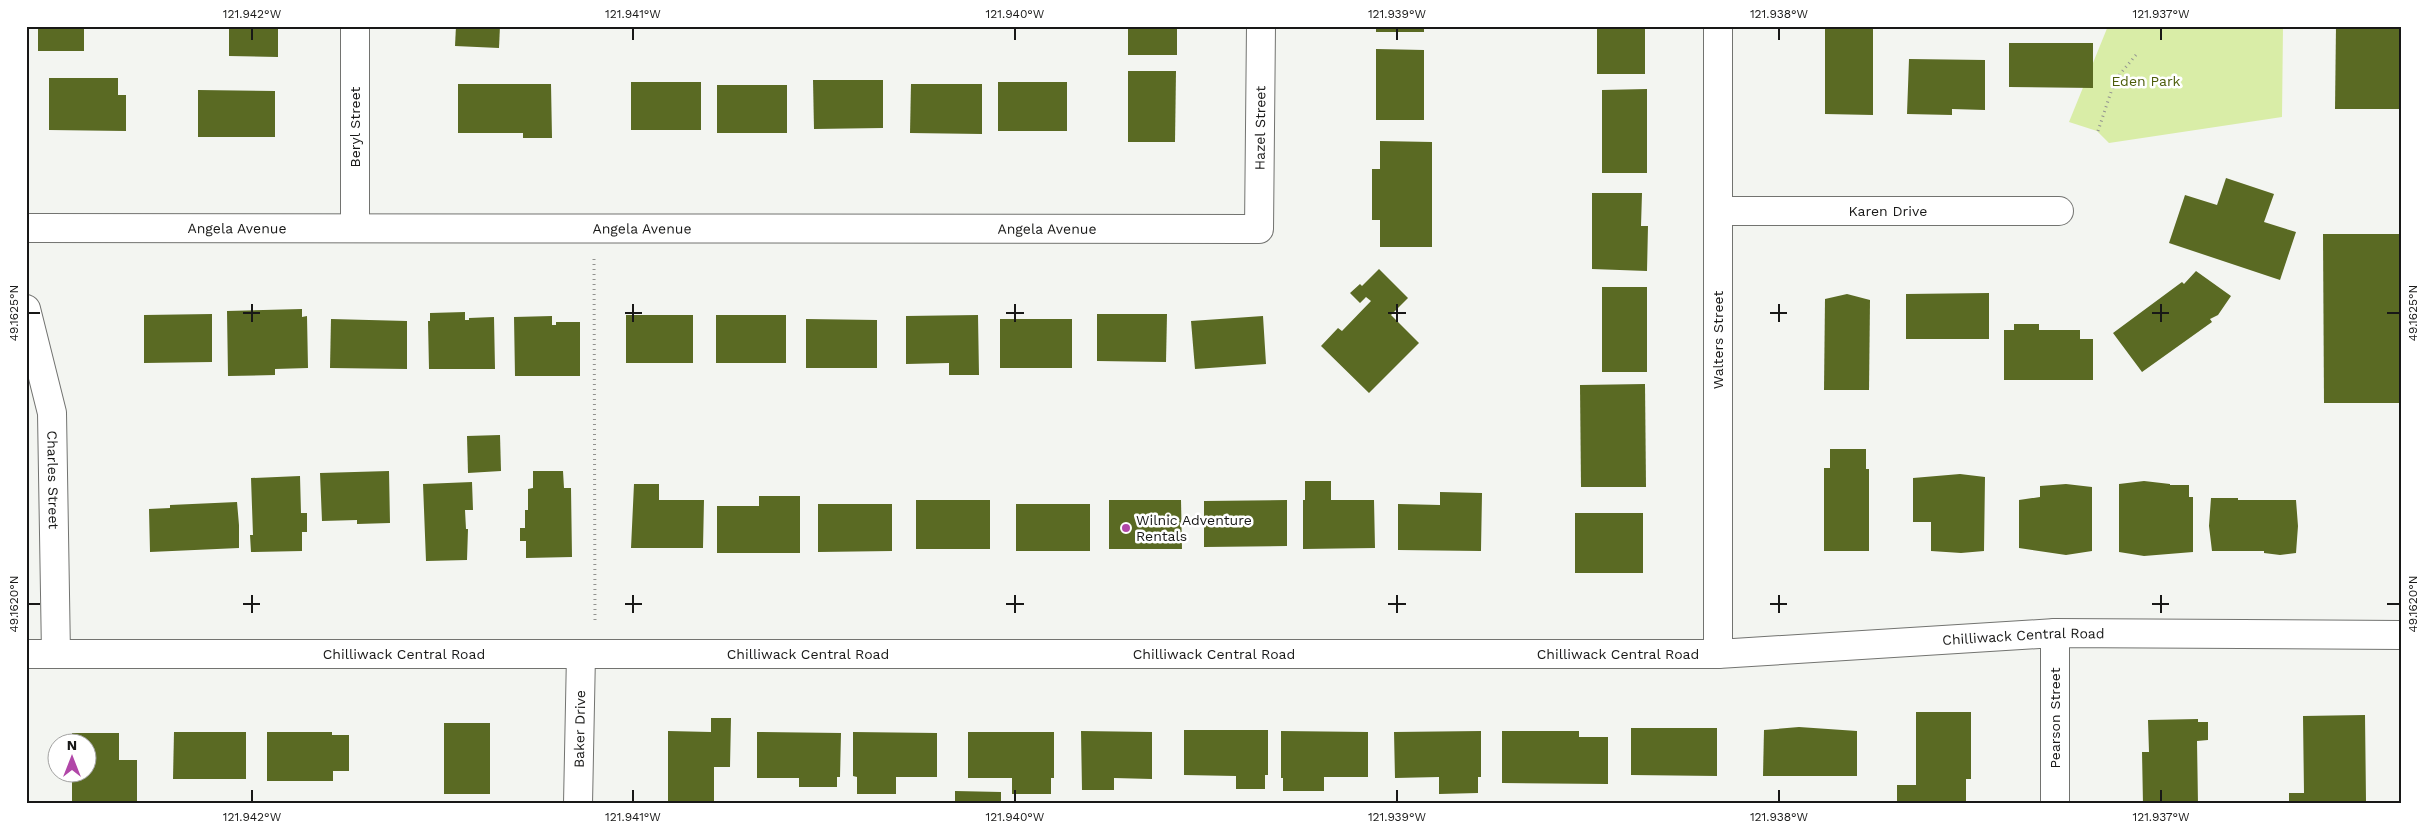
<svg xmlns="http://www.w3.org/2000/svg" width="2427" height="830" font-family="'Work Sans',sans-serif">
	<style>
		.green { fill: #d9eda7 }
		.building { fill: #5a6a23 }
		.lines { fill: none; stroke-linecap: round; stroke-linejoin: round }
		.minor-casing { stroke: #727370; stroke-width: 30 }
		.path { stroke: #929390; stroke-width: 3; stroke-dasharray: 1 4; stroke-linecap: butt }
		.minor { stroke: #fff; stroke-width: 28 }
		.ticks { fill: none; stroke: #181817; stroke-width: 2 }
		.poi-dot { fill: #b147a8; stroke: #fff; stroke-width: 2 }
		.labels { text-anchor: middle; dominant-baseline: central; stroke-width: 5; stroke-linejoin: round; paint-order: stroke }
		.park-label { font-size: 14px; fill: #4d5d0b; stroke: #fff }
		.street-label { font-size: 14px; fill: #181817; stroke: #fff }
		.poi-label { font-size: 14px; fill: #181817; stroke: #fff; text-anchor: start }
		.neatline { fill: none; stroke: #181817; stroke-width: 2 }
		.ticks-label { font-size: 12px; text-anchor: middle; fill: #181817 }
	</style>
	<rect width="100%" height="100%" fill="#f3f5f1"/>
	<!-- green -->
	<path class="green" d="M2108,26H2283L2282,117L2109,143L2097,131L2069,122Z"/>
	<!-- building -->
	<g class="building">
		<rect x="38" y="26" width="46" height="25"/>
		<path d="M229,26H278V57L229,56Z"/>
		<path d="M456,26H500L499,48L455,46Z"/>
		<rect x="1128" y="26" width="49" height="29"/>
		<rect x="1376" y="26" width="48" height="6"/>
		<rect x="1597" y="26" width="48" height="48"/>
		<path d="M1825,26H1873V115L1825,114Z"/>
		<path d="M2336,26H2401V109H2335Z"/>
		<path d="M2009,43H2093V88L2009,87Z"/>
		<path d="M1376,49L1424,50V120H1376Z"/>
		<path d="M1909,59L1985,60V110L1952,109V115L1907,114Z"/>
		<path d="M1128,71H1176L1175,142H1128Z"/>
		<path d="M49,78H118V95H126V131L49,130Z"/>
		<path d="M813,80H883V128L814,129Z"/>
		<rect x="631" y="82" width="70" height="48"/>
		<rect x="998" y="82" width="69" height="49"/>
		<path d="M458,84H551L552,138H523V133H458Z"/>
		<path d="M911,84H982V134L910,133Z"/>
		<rect x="717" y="85" width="70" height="48"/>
		<path d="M1647,89V173H1602V90Z"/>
		<path d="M198,90L275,91V137H198Z"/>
		<path d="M1380,141L1432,142V247H1380V220H1372V169H1380Z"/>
		<path d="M2226,178L2274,194L2264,222L2296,232L2280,280L2169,243L2185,195L2217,205Z"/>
		<path d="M1592,193H1642L1641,226H1648L1647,271L1592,269Z"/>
		<path d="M2323,234H2401V403H2324Z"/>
		<path d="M1379,269L1408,298L1391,315L1419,343L1369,393L1321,346L1338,328L1342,331L1371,301L1366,297L1360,303L1350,293L1360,284L1362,286Z"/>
		<path d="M2196,271L2231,296L2218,315L2210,319L2212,322L2142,372L2113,333L2182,282L2184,284Z"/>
		<rect x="1602" y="287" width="45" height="85"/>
		<path d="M1989,293V339H1906V294Z"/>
		<path d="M1847,294L1870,300L1869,390H1824L1825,299Z"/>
		<path d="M302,309V317L307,316L308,368L275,369V375L228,376L227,311Z"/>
		<path d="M465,312V320H469V318L494,317L495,369H429L428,321H430V313Z"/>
		<path d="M212,314V362L144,363V315Z"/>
		<path d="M1097,314H1167L1166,362L1097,361Z"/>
		<rect x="626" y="315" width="67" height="48"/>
		<rect x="716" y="315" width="70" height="48"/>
		<path d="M978,315L979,375H949V363L906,364V316Z"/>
		<path d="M552,316V325H556V322H580V376H515L514,317Z"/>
		<path d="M1263,316L1266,364L1195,369L1191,321Z"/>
		<path d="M331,319L407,321V369L330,368Z"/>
		<path d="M806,319L877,320V368H806Z"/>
		<rect x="1000" y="319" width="72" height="49"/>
		<path d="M2014,324H2039V330H2080V339H2093V380H2004V330H2014Z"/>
		<path d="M1645,384L1646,487H1581L1580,385Z"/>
		<path d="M500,435L501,471L468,473L467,436Z"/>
		<path d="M1830,449H1866V469H1869V551H1824V468H1830Z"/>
		<path d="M389,471L390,523L357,524V520L322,521L320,473Z"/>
		<path d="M533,471H563L564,488H571L572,557L526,558V541H520V528H525V510H528V489L533,488Z"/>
		<path d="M1960,474L1985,477L1984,551L1961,553L1931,551V522H1913V478Z"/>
		<path d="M300,476L301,513H307V532H302V551L251,552L250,535H253L251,478Z"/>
		<path d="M1305,481H1331V500H1374L1375,548L1303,549V500H1305Z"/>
		<path d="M2144,481L2170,484V485H2189V497H2193V552L2144,556L2119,552V484Z"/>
		<path d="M472,482L473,510H465L466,529H468L467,560L426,561L423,484Z"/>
		<path d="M634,484H659V500H704L703,548H631Z"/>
		<path d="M2066,484L2092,487V551L2066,555L2019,548V500L2040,497V486Z"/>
		<path d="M1440,492L1482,493L1481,551L1398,550V504L1440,505Z"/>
		<path d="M759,496H800V553H717V506H759Z"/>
		<path d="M2211,498H2238V500H2296L2298,526L2296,553L2280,555L2264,553V551H2212L2209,526Z"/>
		<rect x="916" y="500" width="74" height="49"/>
		<path d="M1109,500H1181L1182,549H1109Z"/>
		<path d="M1287,500V546L1204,547V501Z"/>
		<path d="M237,502L239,525V548L150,552L149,509L170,508V505Z"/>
		<path d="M818,504H892V551L818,552Z"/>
		<rect x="1016" y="504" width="74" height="47"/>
		<rect x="1575" y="513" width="68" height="60"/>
		<path d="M1916,712H1971V779H1966V804H1897V785H1916Z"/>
		<path d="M2365,715L2366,801H2359V804H2289V793H2304L2303,716Z"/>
		<path d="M711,718H731L730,767H714V802H668V731L711,732Z"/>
		<path d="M2198,719V722H2208V740L2197,741L2198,804H2143L2142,752H2149L2148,720Z"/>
		<rect x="444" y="723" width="46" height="71"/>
		<path d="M1799,727L1857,731V776H1763L1764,730Z"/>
		<path d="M1631,728H1717V776L1631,775Z"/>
		<path d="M1184,730H1268V775H1265V789H1236V776L1184,775Z"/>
		<path d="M1081,731L1152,732V779L1114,778V790H1082Z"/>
		<path d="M1281,731L1368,732V777H1324V791H1283V778H1281Z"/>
		<path d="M1481,731V777H1478V793L1439,794V777L1395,778L1394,732Z"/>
		<path d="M1502,731H1579V737H1608V784L1502,783Z"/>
		<path d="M174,732H246V779H173Z"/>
		<path d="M267,732H332V735H349V771H333V781H267Z"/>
		<path d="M757,732L841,733L840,777H837V787H799V778H757Z"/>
		<path d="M853,732L937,733V777H896V794H857V777L853,776Z"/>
		<path d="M968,732H1054V778H1051V794H1012V778H968Z"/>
		<path d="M72,733H119V760H137V801L72,804V772H88V742H72Z"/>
		<path d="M955,791L1001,792V804H955Z"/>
	</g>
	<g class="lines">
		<!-- minor casing -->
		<g class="minor-casing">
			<g id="minor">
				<path d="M355,26V228"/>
				<path id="s1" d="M1718,211H2059"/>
				<path id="s2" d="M26,228L1259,229L1261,26"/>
				<path id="s3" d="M26,309L52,413L56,654"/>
				<path d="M2055,633V804"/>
				<path id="s4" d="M26,654H1718L2055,633L2401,635"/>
				<path d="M1718,654V26"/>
				<path id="s5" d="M578,804L581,654"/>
			</g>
		</g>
		<!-- path -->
		<g class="path">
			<path d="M2098,131L2111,92L2120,74L2136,55"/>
			<path d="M594,259L595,623"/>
		</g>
		<!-- minor -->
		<use href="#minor" class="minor"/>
	</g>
	<!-- ticks -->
	<path class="ticks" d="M252,28V40M633,28V40M1015,28V40M1397,28V40M1779,28V40M2161,28V40M252,304V322M633,304V322M1015,304V322M1397,304V322M1779,304V322M2161,304V322M28,313H40M243,313H260M625,313H642M1006,313H1024M1388,313H1406M1770,313H1787M2152,313H2169M2387,313H2400M252,595V613M633,595V613M1015,595V613M1397,595V613M1779,595V613M2161,595V613M28,604H40M243,604H260M625,604H642M1006,604H1024M1388,604H1406M1770,604H1787M2152,604H2169M2387,604H2400M252,790V802M633,790V802M1015,790V802M1397,790V802M1779,790V802M2161,790V802"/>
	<!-- markers -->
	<circle class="poi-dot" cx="1126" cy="528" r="5"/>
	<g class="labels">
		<!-- park labels -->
		<g class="park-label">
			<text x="2146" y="81">Eden Park</text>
		</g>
		<!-- street labels -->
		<g class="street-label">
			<text transform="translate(355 127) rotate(-90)">Beryl Street</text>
			<text stroke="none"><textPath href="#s2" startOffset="1334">Hazel Street</textPath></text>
			<text stroke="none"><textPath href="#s1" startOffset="170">Karen Drive</textPath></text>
			<text stroke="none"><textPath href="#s2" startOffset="211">Angela Avenue</textPath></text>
			<text stroke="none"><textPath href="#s2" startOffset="616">Angela Avenue</textPath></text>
			<text stroke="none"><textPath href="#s2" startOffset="1021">Angela Avenue</textPath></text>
			<text transform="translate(1718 340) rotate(-90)">Walters Street</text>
			<text stroke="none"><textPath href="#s3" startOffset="174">Charles Street</textPath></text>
			<text stroke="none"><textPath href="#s4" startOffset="1998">Chilliwack Central Road</textPath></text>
			<text stroke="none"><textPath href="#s4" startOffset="378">Chilliwack Central Road</textPath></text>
			<text stroke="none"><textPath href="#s4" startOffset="782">Chilliwack Central Road</textPath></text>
			<text stroke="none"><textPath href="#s4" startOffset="1188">Chilliwack Central Road</textPath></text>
			<text stroke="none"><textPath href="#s4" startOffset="1592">Chilliwack Central Road</textPath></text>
			<text transform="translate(2055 718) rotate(-90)">Pearson Street</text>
			<text stroke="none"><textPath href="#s5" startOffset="75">Baker Drive</textPath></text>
		</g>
		<!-- poi labels -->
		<g class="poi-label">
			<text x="1136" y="520">Wilnic Adventure<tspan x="1136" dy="16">Rentals</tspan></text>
		</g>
	</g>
	<!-- border -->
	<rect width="2427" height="830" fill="none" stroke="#ffffff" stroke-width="55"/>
	<!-- north arrow -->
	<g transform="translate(72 758)"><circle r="24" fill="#ffffff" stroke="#a3a3a2"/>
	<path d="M0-4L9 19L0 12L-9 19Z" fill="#b147a8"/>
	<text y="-8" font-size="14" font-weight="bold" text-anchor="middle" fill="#181817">N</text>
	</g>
	<rect x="28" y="28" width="2372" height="774" class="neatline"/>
	<g class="ticks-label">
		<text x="252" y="18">121.942°W</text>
		<text x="633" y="18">121.941°W</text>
		<text x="1015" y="18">121.940°W</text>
		<text x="1397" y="18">121.939°W</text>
		<text x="1779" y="18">121.938°W</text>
		<text x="2161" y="18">121.937°W</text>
		<text transform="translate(14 313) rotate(-90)" y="4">49.1625°N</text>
		<text transform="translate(2413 313) rotate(-90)" y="4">49.1625°N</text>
		<text transform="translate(14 604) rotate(-90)" y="4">49.1620°N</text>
		<text transform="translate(2413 604) rotate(-90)" y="4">49.1620°N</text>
		<text x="252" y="821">121.942°W</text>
		<text x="633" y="821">121.941°W</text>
		<text x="1015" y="821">121.940°W</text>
		<text x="1397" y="821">121.939°W</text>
		<text x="1779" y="821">121.938°W</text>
		<text x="2161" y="821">121.937°W</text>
	</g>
</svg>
